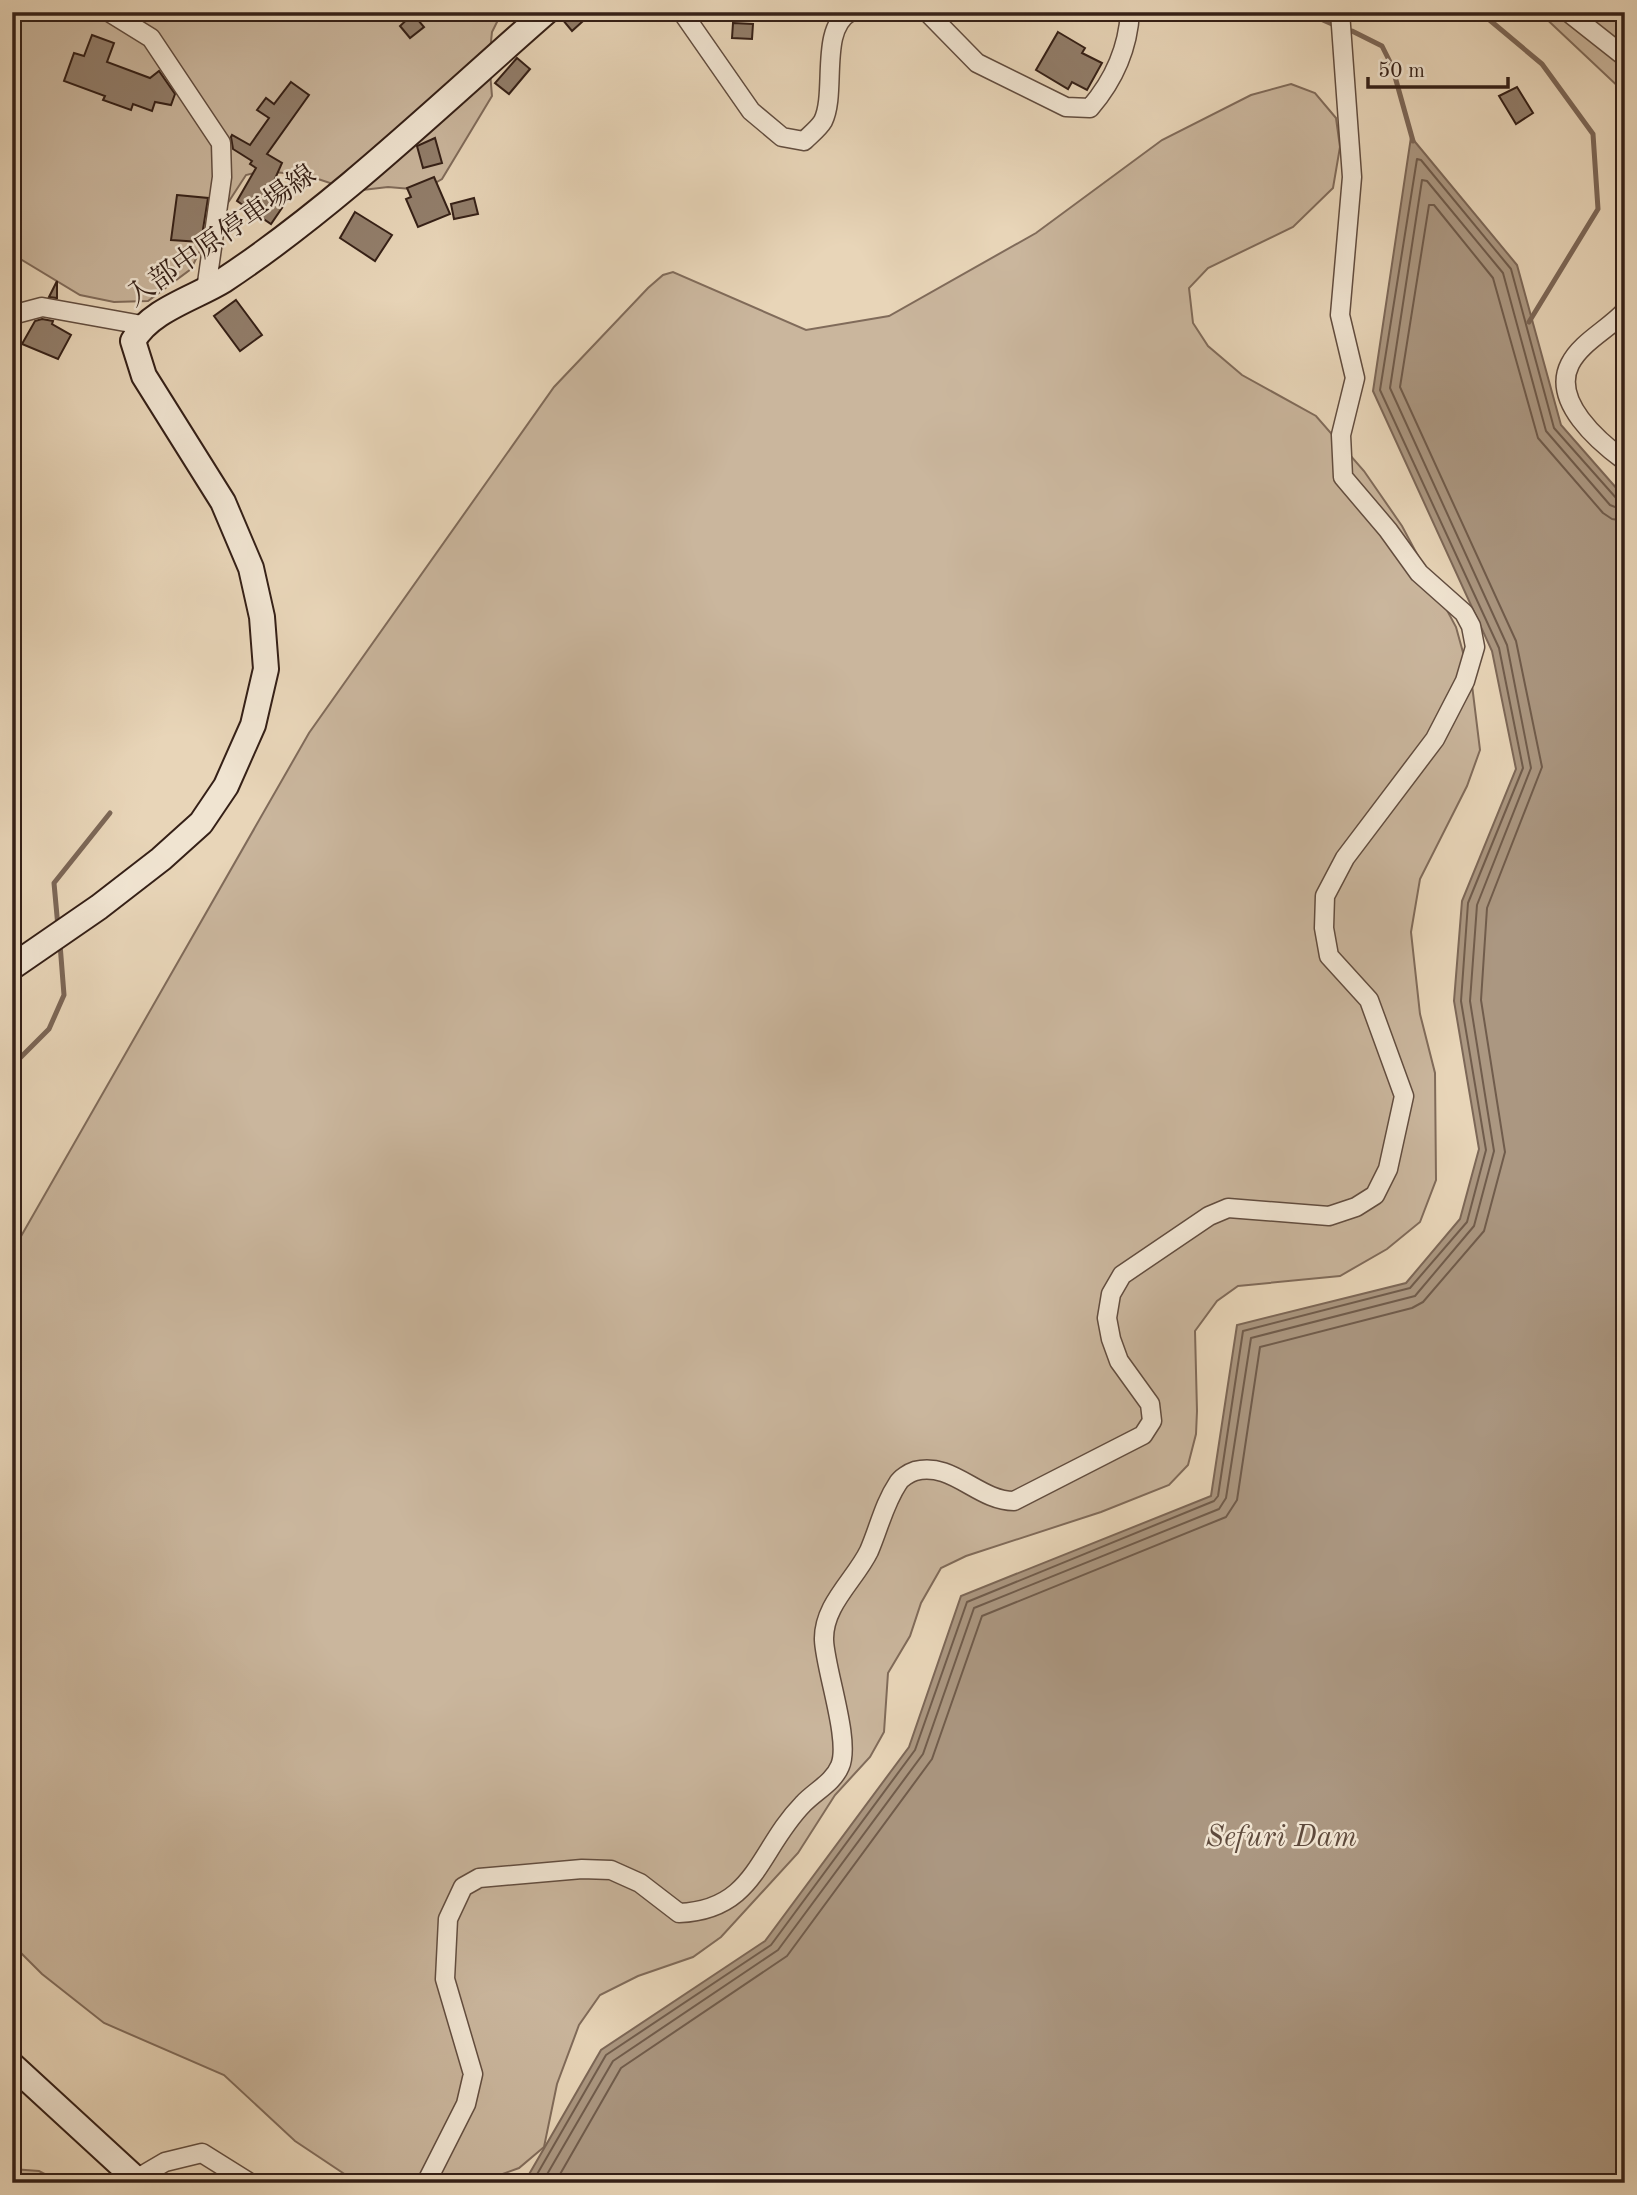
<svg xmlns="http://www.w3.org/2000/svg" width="1637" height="2195" font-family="'Old Standard TT','Noto Serif JP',serif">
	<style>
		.green { fill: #cab69d; stroke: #806b5a; stroke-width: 2 }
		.water { fill: #ab9781; stroke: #7c6757; stroke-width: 2 }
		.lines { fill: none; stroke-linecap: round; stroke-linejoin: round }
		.shore { stroke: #705c4c; stroke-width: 2 }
		.stream { stroke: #7c6757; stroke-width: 5 }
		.building { fill: #927e6b; stroke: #352017; stroke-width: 2 }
		.street-casing { stroke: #624d3f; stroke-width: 21 }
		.secondary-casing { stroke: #352017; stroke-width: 28 }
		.street { stroke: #f0e4d1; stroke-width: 18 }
		.secondary { stroke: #f0e4d1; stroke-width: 24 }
		.labels { text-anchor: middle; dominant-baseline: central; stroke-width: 5; stroke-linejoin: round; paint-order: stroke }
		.street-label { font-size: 28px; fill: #352017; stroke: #f0e4d1 }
		.water-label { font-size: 30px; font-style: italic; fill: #5e4a3c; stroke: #f0e4d1 }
	</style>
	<rect width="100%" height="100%" fill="#e8d5b8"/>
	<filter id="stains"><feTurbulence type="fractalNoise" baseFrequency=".00286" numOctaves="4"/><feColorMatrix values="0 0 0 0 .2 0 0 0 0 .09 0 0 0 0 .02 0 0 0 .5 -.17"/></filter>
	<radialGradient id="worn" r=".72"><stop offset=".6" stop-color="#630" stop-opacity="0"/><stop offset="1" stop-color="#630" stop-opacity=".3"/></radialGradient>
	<!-- green -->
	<g class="green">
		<path d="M12,12H502L492,32L489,60L492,96L442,179L423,190L388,187L354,191L306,175L262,171L246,175L209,232L191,269L148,301L114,302L80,295L12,254Z"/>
		<path d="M1539,12H1625V93Z"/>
		<path d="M1291,84L1315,93L1336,118L1340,147L1333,188L1293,227L1208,268L1189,288L1193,323L1208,346L1242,375L1316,416L1364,471L1402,526L1456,627L1472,685L1480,750L1467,786L1420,879L1411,932L1420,1014L1435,1073L1436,1180L1420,1222L1387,1249L1340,1276L1238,1286L1217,1301L1195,1331L1197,1411L1196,1434L1188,1465L1169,1485L1101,1512L966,1556L941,1568L921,1603L910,1636L888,1673L884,1732L870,1757L835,1795L798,1853L721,1937L693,1957L638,1976L600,1995L579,2025L557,2084L544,2147L519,2168L478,2183H358L295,2141L224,2075L104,2023L42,1974L12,1944V1252L309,733L554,387L648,288L663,275L673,272L806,330L889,316L1036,233L1162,140L1251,95Z"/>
		<path d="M12,2169L39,2171L62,2183H12Z"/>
	</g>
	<!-- water -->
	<path class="water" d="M1411,137L1517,265L1561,425L1625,498V2178L1622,2183H524L601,2050L765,1941L909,1747L961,1596L1211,1496L1237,1325L1406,1283L1460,1219L1479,1149L1454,1001L1462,901L1516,769L1492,651L1373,391Z"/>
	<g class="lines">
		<!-- shore -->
		<g class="shore">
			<path d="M532,2183L606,2055L771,1945L915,1750L967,1602L1214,1501L1218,1496L1243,1331L1410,1288L1467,1222L1486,1150L1461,1001L1468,903L1523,768L1499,648L1380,390L1417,159L1421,160L1511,269L1554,428L1617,499L1625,502"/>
			<path d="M542,2183L613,2061L778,1950L923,1754L974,1608L1219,1509L1226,1498L1251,1338L1415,1296L1474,1226L1494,1151L1470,1001L1477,905L1531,768L1507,645L1390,388L1422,180L1427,181L1503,273L1546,431L1610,505L1625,511"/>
			<path d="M555,2183L621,2068L787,1956L932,1759L982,1616L1226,1517L1237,1500L1260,1347L1412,1308L1423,1302L1484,1231L1505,1152L1481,1000L1487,908L1542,767L1516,641L1400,387L1429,205H1434L1493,278L1538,438L1603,513L1612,519L1625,521"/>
		</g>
		<!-- stream -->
		<g class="stream">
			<path d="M1305,12L1332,24"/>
			<path d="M1480,12L1542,64L1593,134L1598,209L1529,322"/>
			<path d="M1352,31L1382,46L1392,66L1413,141"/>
			<path d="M58,927L54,883L110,813"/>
			<path d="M12,1066L49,1029L64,995L60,944"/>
		</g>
	</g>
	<!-- building -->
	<g class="building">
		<path d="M571,12H593L572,31L562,19Z"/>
		<path d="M413,14L424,27L410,38L400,26Z"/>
		<path d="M733,23L753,24L752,39L732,38Z"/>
		<path d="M1058,32L1085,48L1082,53L1102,63L1087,90L1072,82L1068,89L1036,70Z"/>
		<path d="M92,35L114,43L107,62L150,78L159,71L175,94L171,105L155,102L152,111L133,104L131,110L103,100L105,96L64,81L74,53L84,56Z"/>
		<path d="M517,58L530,69L509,94L495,83Z"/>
		<path d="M291,82L309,95L267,154L282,163L270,190L286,202L271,224L237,201L256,168L250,164L252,161L233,149L231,137L232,135L250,145L269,118L257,110L266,98L274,104Z"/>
		<path d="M1517,87L1533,113L1516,124L1499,96Z"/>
		<path d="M435,138L442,163L423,168L417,146Z"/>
		<path d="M434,177L450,214L418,227L406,199L411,197L407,188Z"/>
		<path d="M177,195L208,198L201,242L171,240Z"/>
		<path d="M474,198L478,214L454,219L451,204Z"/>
		<path d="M355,212L392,235L375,261L340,238Z"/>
		<path d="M57,281V298L49,297Z"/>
		<path d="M236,300L262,335L240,351L214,316Z"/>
		<path d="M42,319L53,321L52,324L71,335L58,359L22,344L35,321Z"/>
	</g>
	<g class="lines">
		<!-- street casing -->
		<g class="street-casing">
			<g id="street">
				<path d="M109,12L151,38L221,143L222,177L206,290"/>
				<path d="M682,12L751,111L782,137L804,141C810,135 819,128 823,121C837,93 819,29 850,12"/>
				<path d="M927,12L977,63L1066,107L1090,108C1114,80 1128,49 1130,12"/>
				<path d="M1568,12L1625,57"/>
				<path d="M1625,311C1609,329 1581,342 1570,364C1551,401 1599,442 1625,461"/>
				<path d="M12,315L42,307L142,325"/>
				<path d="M136,2179L165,2162L202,2153L250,2183"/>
				<path d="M426,2183L466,2104L473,2074L445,1979L448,1919L463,1887L479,1878L582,1869L611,1870L640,1883L679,1913C756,1910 758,1850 803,1804C815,1791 833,1783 840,1766C851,1741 825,1669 824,1640C823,1605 855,1580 869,1551C879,1528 884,1504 898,1483C901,1478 909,1473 915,1471C952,1461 978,1501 1014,1501L1143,1435L1152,1421L1150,1404L1119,1361L1111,1339L1107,1318L1111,1294L1122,1275L1209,1216L1228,1208L1329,1216L1356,1207L1375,1195L1388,1169L1404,1096L1369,1000L1329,956L1324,928L1325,896L1345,858L1435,739L1465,681L1475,647L1471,626L1464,613L1419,573L1388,530L1343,477L1341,435L1355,378L1340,315L1352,177L1340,12"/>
			</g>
		</g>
		<!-- secondary casing -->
		<g class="secondary-casing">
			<g id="secondary">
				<path d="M12,967L99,907L161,859L201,823L226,786L253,725L266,669L262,617L251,568L223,502L144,376L133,341C150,310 195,298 224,280C336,206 444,101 546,12"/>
				<path d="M12,2065L136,2179V2183"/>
			</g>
		</g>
		<!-- street -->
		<use href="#street" class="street"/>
		<!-- secondary -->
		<use href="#secondary" class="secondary"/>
	</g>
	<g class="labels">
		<!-- street labels -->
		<g class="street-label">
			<text transform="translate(222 237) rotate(-35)">入部中原停車場線</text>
		</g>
		<!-- water labels -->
		<g class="water-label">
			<text x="1281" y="1838">Sefuri Dam</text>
		</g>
	</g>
	<!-- margin -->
	<rect width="1637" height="2195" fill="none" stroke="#e8d5b8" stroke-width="42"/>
	<rect x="14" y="14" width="1609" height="2167" fill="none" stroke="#352017" stroke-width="3.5"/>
	<rect x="21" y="21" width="1595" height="2153" fill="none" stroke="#352017" stroke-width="2"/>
	<!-- scale -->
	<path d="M1368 77v10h140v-10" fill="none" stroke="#352017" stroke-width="3.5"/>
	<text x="1378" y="77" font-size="21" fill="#352017" stroke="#f0e4d1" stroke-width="5" paint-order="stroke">50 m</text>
	<rect width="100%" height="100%" filter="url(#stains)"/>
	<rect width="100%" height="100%" fill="url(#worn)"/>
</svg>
